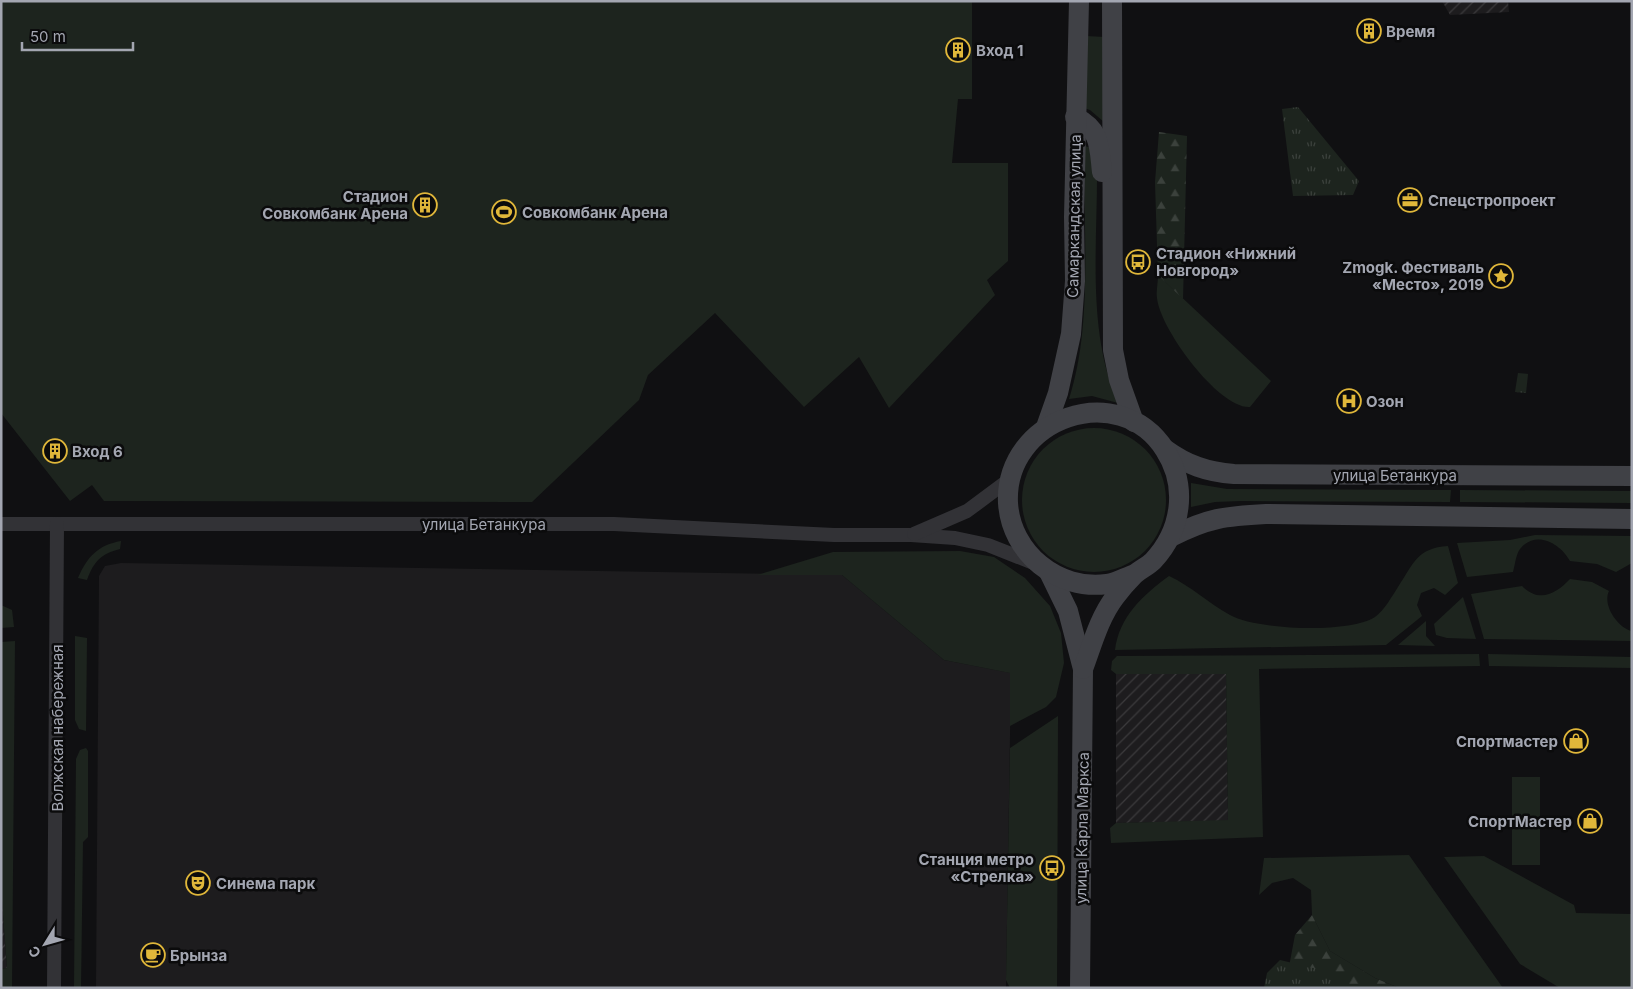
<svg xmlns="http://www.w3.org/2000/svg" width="1633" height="989" font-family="Inter,sans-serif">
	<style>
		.built { fill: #1d1c1e }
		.industrial { fill: url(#industrial-furrows) }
		.green { fill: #1d241e }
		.forest { fill: url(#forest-firs) }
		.park { fill: url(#park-tufts) }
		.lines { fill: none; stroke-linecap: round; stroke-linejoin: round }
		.street { stroke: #323236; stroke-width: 14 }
		.secondary { stroke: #404146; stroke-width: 20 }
		.labels { text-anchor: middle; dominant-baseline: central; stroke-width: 5; stroke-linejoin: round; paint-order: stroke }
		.poi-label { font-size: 15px; font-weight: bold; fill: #a3a6b1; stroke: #0b0b0c; text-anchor: start }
		.street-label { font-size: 15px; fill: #a3a6b1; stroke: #0b0b0c }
	</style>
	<defs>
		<pattern id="industrial-furrows" width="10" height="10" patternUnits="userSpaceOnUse" patternTransform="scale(1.25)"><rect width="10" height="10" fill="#1d1c1e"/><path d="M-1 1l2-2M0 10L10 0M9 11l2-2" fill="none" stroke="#3b3a3c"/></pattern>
		<pattern id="forest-firs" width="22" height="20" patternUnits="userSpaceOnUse" patternTransform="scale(1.25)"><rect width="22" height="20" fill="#1d241e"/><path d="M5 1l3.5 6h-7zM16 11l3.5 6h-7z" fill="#3b413c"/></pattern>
		<pattern id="park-tufts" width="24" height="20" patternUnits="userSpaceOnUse" patternTransform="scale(1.25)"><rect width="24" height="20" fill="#1d241e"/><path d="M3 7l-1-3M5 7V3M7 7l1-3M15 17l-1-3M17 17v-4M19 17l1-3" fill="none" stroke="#3b413c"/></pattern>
	</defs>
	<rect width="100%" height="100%" fill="#101012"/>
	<!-- built -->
	<path class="built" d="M121,563L842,575L944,660L1011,673L1006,988H96L99,576L105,566Z"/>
	<!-- industrial -->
	<g class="industrial">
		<path d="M1442,1H1508L1509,12L1450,15Z"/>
		<path d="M1116,674H1226L1228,821L1116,823Z"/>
		<path d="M1,888L7,968L1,969Z"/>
	</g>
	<!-- green -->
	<g class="green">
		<path d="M1,1H972V99H958L952,163H1008V261L987,280L995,295L889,408L859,357L804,407L715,313L648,375L639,400L532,502L104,501L92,485L70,501L1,413Z"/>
		<path d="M1086,36L1105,37L1104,122L1090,110L1084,108Z"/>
		<path d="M1085,146L1091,148L1097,164C1098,242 1086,330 1118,403L1092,396L1069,399C1094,322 1082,227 1085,146Z"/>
		<path d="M1158,275L1271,381L1250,407C1219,409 1160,329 1157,298C1156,291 1158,283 1158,275Z"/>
		<circle cx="1094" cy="500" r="72"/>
		<path d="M1191,483L1227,489L1451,490L1450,502L1241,501L1215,502L1191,507Z"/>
		<path d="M1460,490L1632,491V503L1460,502Z"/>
		<path d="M1535,535L1632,536V563L1616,572L1597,564L1570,561C1561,544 1536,529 1520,549C1516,554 1515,565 1513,572L1467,577L1457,543L1510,540Z"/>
		<path d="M121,541L120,549C101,554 94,561 87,580L78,578C87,557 98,545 121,541Z"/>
		<path d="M1448,546L1458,583L1445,595L1434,588L1421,593L1417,605L1422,616L1386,645L1115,650C1119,617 1143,595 1169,576C1191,586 1208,603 1230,615C1257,630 1348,634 1375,617C1384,611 1392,596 1398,587C1414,563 1417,548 1448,546Z"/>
		<path d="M960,551L994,557L1025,578L1050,606L1061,633L1064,663L1056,697L1046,707L1010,726V673L944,660L842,575H757L833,552Z"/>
		<path d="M1570,579L1592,582L1609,591C1602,605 1618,628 1632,631V641L1484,639L1471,594L1522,586C1539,603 1556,594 1570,579Z"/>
		<path d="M1463,597L1476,639L1447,638L1436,635L1434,624Z"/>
		<path d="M1,605L12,610L14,627L1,628Z"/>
		<path d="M1426,621V636L1435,646L1398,645Z"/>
		<path d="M75,636L87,638L86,731L79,729L75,720Z"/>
		<path d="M15,641L12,988H1V969L7,968L1,888V642Z"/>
		<path d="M1479,654L1480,666L1259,669L1263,837L1111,843L1110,828L1116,823L1228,820L1226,674H1116L1111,670L1112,661L1117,656Z"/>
		<path d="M1488,654L1632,657V668L1489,666Z"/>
		<path d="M1058,716L1057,988H1010L1006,980L1010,748Z"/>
		<path d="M86,748L88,751V837L83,842L81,988H74L76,759L80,750Z"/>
		<rect x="1512" y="777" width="28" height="88"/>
		<path d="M1409,855L1503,988H1399L1375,978L1330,951L1312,915L1311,890L1293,878L1272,883L1259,895L1264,858Z"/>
		<path d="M1484,856L1574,905L1576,913L1632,914V988H1560L1520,964L1444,857Z"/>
	</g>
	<!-- forest -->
	<g class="forest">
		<path d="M1159,132L1187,136L1183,299L1158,275L1155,182Z"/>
		<path d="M1312,915L1330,951L1375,978L1399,988H1285L1295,935Z"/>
	</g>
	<!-- park -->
	<g class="park">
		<path d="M1298,107L1359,181L1353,195L1293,196L1282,109Z"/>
		<path d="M1518,373L1528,374L1526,393L1515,392Z"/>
		<path d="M1280,960L1350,977L1348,988H1264L1267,973Z"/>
	</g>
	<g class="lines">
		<!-- street -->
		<g class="street">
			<path d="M1,524H614L834,535H911L955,538L988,545L1036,564"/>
			<path d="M914,534L967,511L1010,479"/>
			<path d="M54,988L57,524"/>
		</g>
		<!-- secondary -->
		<g class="secondary">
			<path d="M1112,1L1113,350L1119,380L1134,422"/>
			<path d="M1075,117C1101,130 1099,146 1102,172"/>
			<path d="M1046,427L1058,393L1071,334L1075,281L1074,217L1079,1"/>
			<path d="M1165,449C1187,465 1207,472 1234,474L1632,476"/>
			<path d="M1171,537C1207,518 1226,516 1266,514L1632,519"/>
			<path d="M1049,572L1068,611L1083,669L1080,988"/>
			<path d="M1083,669C1092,645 1099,618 1115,597C1121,589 1128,581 1135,574C1141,569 1148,566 1153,561C1182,530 1188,486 1165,450C1119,378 1004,418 1008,503C1011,553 1058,591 1107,584C1116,583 1126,577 1135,574"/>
		</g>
	</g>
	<!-- icons -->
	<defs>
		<g id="building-ring" transform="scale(1.25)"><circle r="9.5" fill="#0b0b0c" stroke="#e0b73a" stroke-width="1.5"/><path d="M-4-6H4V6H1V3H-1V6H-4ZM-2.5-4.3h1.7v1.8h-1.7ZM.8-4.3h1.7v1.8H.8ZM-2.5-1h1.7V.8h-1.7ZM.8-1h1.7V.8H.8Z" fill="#e0b73a"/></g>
		<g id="office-ring" transform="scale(1.25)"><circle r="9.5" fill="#0b0b0c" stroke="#e0b73a" stroke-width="1.5"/><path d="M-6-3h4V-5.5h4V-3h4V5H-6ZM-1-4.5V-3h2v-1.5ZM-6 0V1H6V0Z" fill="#e0b73a"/></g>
		<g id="stadium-ring" transform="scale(1.25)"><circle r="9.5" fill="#0b0b0c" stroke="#e0b73a" stroke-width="1.5"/><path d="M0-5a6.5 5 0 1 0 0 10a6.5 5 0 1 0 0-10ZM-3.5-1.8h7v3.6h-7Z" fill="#e0b73a"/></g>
		<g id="bus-ring" transform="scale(1.25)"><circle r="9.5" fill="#0b0b0c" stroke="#e0b73a" stroke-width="1.5"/><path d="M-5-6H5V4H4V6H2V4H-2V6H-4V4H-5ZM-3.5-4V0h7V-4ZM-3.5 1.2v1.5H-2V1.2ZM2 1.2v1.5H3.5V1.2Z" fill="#e0b73a"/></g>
		<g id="sight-ring" transform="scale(1.25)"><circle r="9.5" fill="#0b0b0c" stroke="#e0b73a" stroke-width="1.5"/><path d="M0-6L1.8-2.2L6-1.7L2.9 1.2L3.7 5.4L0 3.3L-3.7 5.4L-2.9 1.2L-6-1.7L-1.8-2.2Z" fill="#e0b73a"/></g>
		<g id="hospital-ring" transform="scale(1.25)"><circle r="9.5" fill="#0b0b0c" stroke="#e0b73a" stroke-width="1.5"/><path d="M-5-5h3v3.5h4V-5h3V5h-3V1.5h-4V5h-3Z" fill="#e0b73a"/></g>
		<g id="shop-ring" transform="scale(1.25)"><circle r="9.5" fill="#0b0b0c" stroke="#e0b73a" stroke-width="1.5"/><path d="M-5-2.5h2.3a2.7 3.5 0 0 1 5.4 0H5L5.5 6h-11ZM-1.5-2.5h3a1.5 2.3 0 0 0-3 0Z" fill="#e0b73a"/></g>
		<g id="theatre-ring" transform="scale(1.25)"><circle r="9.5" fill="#0b0b0c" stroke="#e0b73a" stroke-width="1.5"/><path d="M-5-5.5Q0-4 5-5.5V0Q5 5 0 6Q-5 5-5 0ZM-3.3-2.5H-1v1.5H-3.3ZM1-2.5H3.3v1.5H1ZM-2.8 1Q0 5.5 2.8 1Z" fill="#e0b73a"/></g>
		<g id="cafe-ring" transform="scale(1.25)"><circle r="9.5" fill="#0b0b0c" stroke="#e0b73a" stroke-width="1.5"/><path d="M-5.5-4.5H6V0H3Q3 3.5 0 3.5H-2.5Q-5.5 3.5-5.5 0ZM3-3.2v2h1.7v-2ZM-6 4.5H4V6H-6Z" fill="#e0b73a"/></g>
	</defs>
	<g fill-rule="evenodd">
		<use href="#building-ring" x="1369" y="31"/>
		<use href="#building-ring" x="958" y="50"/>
		<use href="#office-ring" x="1410" y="200"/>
		<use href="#building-ring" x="425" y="205"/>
		<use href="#stadium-ring" x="504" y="212"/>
		<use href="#bus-ring" x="1138" y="262"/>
		<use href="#sight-ring" x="1501" y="276"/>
		<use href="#hospital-ring" x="1349" y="401"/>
		<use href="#building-ring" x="55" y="451"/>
		<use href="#shop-ring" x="1576" y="741"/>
		<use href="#shop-ring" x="1590" y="821"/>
		<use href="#bus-ring" x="1052" y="868"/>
		<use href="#theatre-ring" x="198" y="883"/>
		<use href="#cafe-ring" x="153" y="955"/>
	</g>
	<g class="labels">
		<!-- poi labels -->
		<g class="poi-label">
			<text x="1386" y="31">Время</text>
			<text x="976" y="50">Вход 1</text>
			<text x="408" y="196" text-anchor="end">Стадион<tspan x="408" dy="17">Совкомбанк Арена</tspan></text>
			<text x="1428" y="200">Спецстропроект</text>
			<text x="522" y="212">Совкомбанк Арена</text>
			<text x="1156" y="253">Стадион «Нижний<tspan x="1156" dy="17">Новгород»</tspan></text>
			<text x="1484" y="267" text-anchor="end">Zmogk. Фестиваль<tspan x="1484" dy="17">«Место», 2019</tspan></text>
			<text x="1366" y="401">Озон</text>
			<text x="72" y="451">Вход 6</text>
			<text x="1558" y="741" text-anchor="end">Спортмастер</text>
			<text x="1572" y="821" text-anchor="end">СпортМастер</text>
			<text x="1034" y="859" text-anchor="end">Станция метро<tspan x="1034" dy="17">«Стрелка»</tspan></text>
			<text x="216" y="883">Синема парк</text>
			<text x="170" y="955">Брынза</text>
		</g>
		<!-- street labels -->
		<g class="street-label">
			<text transform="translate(1074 216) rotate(-89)">Самаркандская улица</text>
			<text x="1395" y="475">улица Бетанкура</text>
			<text x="484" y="524">улица Бетанкура</text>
			<text transform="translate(57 728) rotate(-90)">Волжская набережная</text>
			<text transform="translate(1082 828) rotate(-89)">улица Карла Маркса</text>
		</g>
	</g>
	<!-- border -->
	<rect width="1633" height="989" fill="none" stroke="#a3a6b1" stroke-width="5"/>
	<!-- north arrow -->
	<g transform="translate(45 944) rotate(233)" stroke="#0b0b0c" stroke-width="4" paint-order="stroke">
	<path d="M0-4L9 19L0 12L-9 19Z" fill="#a3a6b1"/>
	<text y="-8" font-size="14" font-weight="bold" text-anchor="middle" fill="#a3a6b1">С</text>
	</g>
	<!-- scale -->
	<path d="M22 42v8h111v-8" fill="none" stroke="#a3a6b1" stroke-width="2.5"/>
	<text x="30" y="42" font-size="15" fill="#a3a6b1" stroke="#0b0b0c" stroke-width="4" paint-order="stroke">50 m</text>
</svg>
